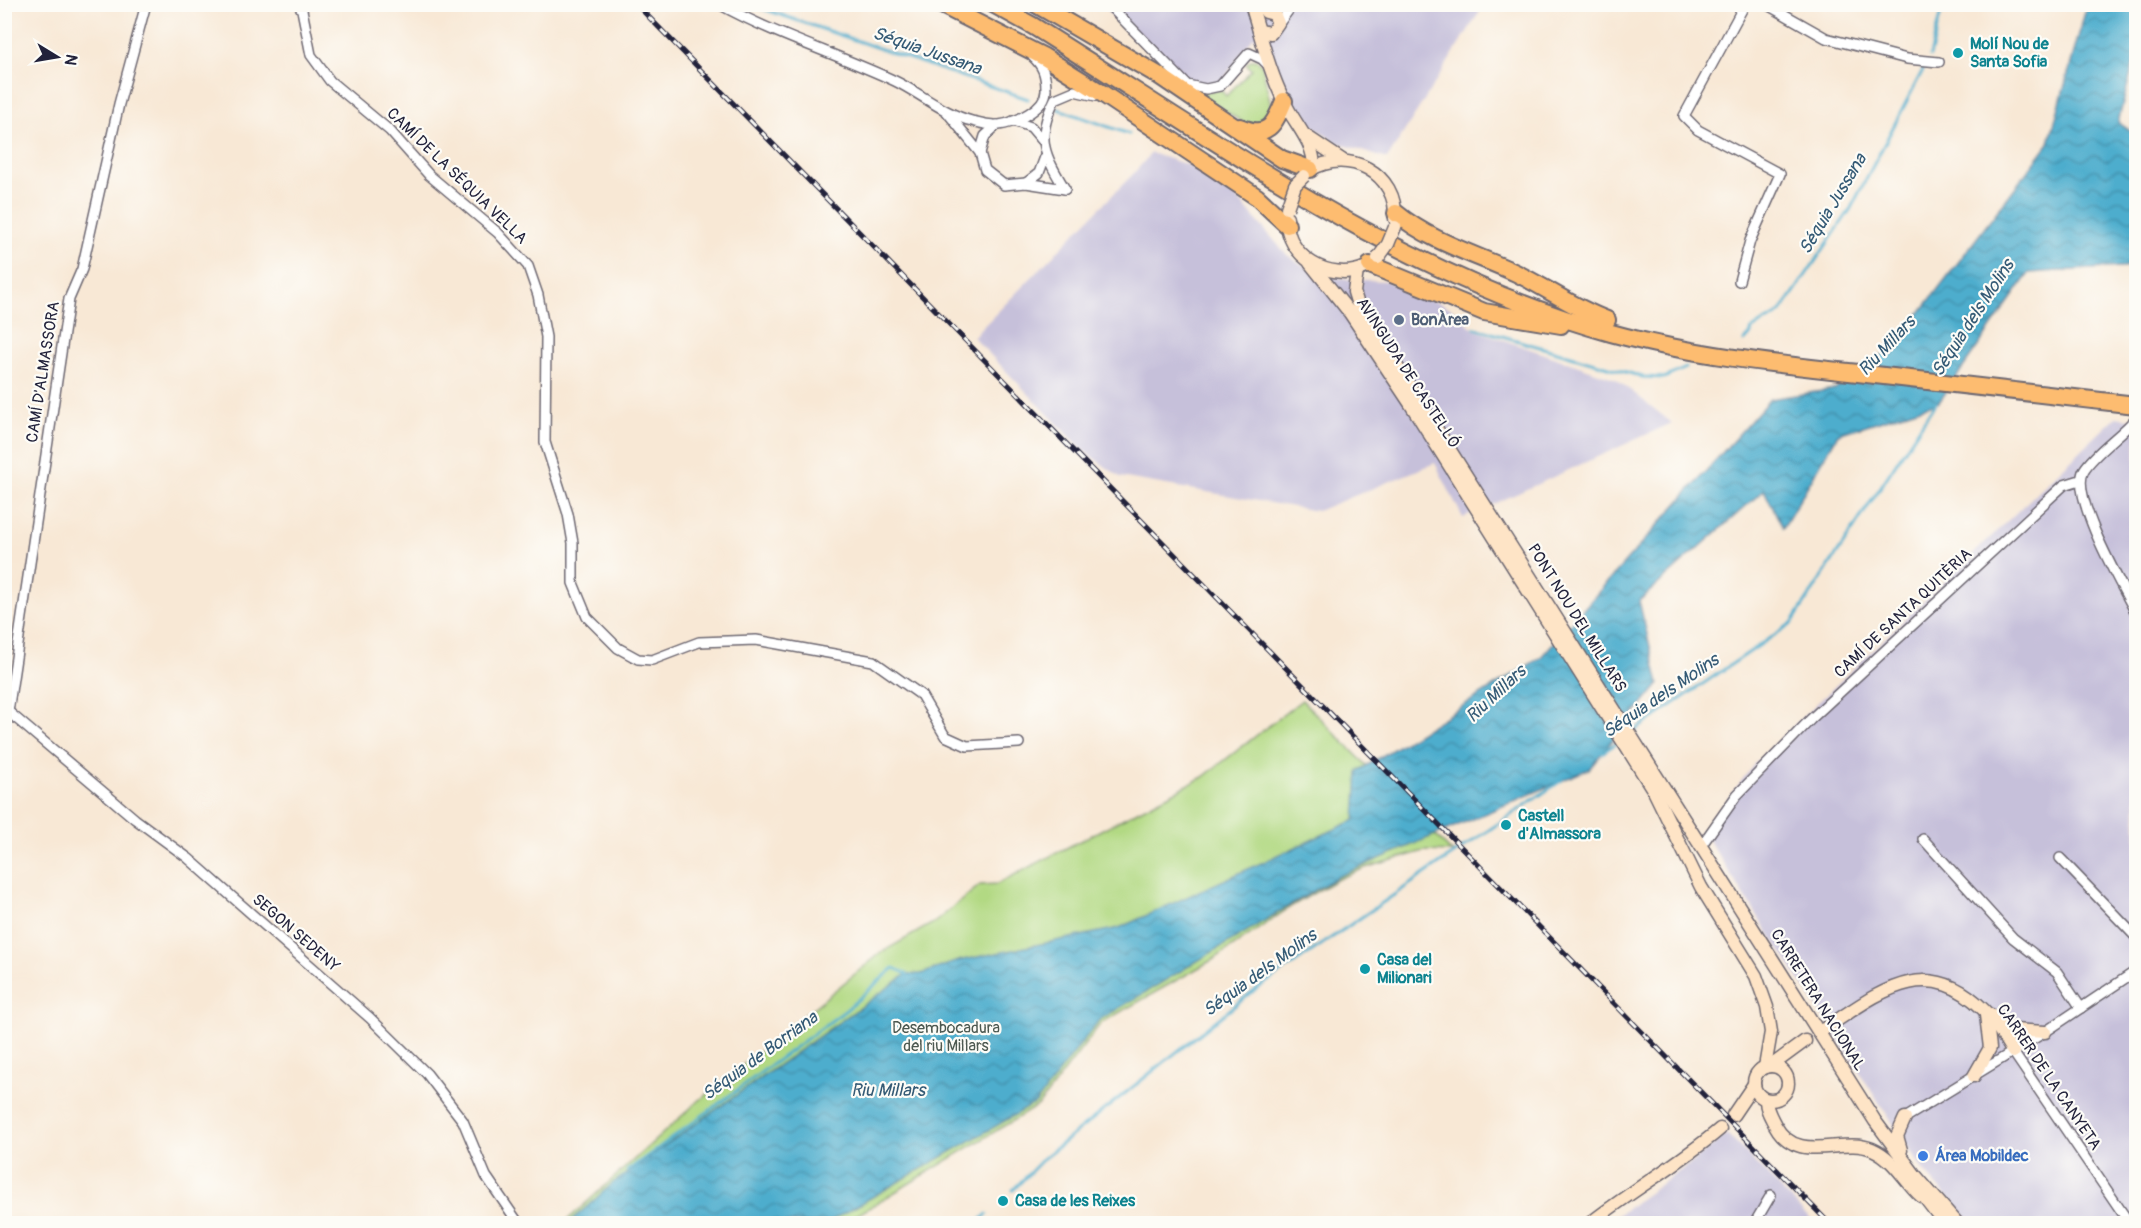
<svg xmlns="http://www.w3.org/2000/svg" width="2141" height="1228" font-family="Pangolin,sans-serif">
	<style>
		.industrial { fill: #c6c0da }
		.green { fill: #b2d983; stroke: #6a7e5f; stroke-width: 1.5 }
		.water { fill: url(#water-waves); stroke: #386884; stroke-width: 1.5 }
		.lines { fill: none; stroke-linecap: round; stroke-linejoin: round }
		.stream { stroke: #4eadcd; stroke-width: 3 }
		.river { stroke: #4eadcd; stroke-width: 16 }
		.street-casing { stroke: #6d6771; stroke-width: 12 }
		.secondary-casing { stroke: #6d6771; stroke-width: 15 }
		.highway-casing { stroke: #6d6771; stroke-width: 20 }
		.street { stroke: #fff; stroke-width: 9 }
		.secondary { stroke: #fee4c6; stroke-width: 12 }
		.highway { stroke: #fdbc70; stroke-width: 16 }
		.rail-casing { stroke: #22223b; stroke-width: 5 }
		.rail { stroke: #fdfcf7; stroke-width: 3; stroke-dasharray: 9; stroke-linecap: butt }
		.secondary-bridge-casing { stroke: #6d6771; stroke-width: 15; stroke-linecap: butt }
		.secondary-bridge { stroke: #fee4c6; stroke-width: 12 }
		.culture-dot { fill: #0f9aa8; stroke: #fdfcf7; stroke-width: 2 }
		.service-dot { fill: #5c6f8a; stroke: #fdfcf7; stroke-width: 2 }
		.shop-dot { fill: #3f7fe0; stroke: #fdfcf7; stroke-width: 2 }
		.labels { text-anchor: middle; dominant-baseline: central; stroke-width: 4.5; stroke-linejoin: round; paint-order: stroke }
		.culture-label { font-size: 16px; font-weight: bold; fill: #0d838f; stroke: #fdfcf7; text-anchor: start }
		.street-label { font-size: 16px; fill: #22223b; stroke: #fdfcf7 }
		.service-label { font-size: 16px; font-weight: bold; fill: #4e5e75; stroke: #fdfcf7; text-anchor: start }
		.park-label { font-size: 16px; fill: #4d5951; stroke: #fdfcf7 }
		.shop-label { font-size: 16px; font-weight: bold; fill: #366cbe; stroke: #fdfcf7; text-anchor: start }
		.water-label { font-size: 18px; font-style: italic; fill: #345a75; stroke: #fdfcf7 }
	</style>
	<defs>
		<pattern id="water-waves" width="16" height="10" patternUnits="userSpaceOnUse" patternTransform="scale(1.5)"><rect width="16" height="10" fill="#4eadcd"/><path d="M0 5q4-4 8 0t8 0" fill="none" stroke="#408ca8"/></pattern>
	</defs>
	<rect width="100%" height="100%" fill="#fdfcf7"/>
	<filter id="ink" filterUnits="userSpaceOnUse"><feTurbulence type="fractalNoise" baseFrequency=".0167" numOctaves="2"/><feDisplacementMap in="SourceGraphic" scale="12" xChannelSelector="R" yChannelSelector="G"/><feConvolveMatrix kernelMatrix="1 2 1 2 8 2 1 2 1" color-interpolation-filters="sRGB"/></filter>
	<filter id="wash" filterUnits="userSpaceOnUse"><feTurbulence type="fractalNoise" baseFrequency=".008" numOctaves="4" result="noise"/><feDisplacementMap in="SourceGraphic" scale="24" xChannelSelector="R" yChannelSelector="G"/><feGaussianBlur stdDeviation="1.35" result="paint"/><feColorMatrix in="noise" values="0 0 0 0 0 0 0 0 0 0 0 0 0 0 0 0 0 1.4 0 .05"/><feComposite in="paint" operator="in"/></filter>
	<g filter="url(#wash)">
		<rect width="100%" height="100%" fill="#f8e8d5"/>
		<!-- industrial -->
		<g class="industrial">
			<path d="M1102,5H1484L1387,159L1335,142L1294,113L1254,36L1220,84L1186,88Z"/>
			<path d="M1151,153L1188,165L1224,183L1287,255L1315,273L1345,279L1386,281L1451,308L1475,330L1616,379L1672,423L1463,518L1435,463L1317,511L1120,477L1084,451L973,337L1136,171Z"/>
			<path d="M2116,417L2136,420V1223H1971L1923,1170L1703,832L1755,763Z"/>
			<path d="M1727,1134L1814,1223L1605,1224L1691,1163Z"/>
		</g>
		<!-- green -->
		<g class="green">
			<path d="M1251,60H1257L1262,65L1272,110L1261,125L1244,123L1195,92L1221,90L1226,96L1252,69L1246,64Z"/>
			<path d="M1302,700L1452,852L1424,851L1365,868L1336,880L1292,906L1214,959L1101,1023L1039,1105L844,1223L563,1224L695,1104L882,952L935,922L980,885L997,884L1203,777Z"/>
		</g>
		<!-- water -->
		<path class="water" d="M2087,5H2130L2128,15L2136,9V54L2118,122L2136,135V266L2029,273L1939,402L1838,434L1783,528L1764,490L1639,601L1659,684L1589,769L1337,877L1099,1020L1036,1103L827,1223L568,1224L614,1182L907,974H921L958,961L1119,928L1355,820L1358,771L1540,658L1770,399L1835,389L1894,347L2049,143Z"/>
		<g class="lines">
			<!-- stream -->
			<g class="stream">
				<path d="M749,4L1028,99"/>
				<path d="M1930,56L1943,4"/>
				<path d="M1058,109L1129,134"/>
				<path d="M1475,328L1643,377L1664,378L1686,368"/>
				<path d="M1744,341L1750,336L1752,329L1780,313L1850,210L1926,64"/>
				<path d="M1631,733L1792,623L1936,402"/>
				<path d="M1602,753L1619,741"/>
				<path d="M627,1171L846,1010L894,968L907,974"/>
				<path d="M1013,1190L1045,1157L1252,992L1562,780"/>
				<path d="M977,1224L987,1214"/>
			</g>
			<!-- river -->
			<path class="river" d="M2121,34L2134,4"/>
		</g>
	</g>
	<g filter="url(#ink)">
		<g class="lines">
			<!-- street casing -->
			<g class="street-casing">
				<g id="street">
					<path d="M298,4L302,10L311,55L330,81L390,131L429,175L498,233L528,266L538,295L546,337L545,442L568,514L573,543V583L587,617L618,648L638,659L652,660L699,642L756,640L873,661L921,695L945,736L967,746L1019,743"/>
					<path d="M719,4C775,35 837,54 895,81C920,93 944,114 972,121C980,123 991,126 999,125C1015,123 1047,108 1046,89C1046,75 1043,66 1033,57"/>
					<path d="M1108,4L1187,85L1206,89L1220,86L1249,53L1262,59L1268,65"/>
					<path d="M1766,4L1826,38L1907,59L1939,62"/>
					<path d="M1277,26L1293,4"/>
					<path d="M947,112L980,153L985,170L1004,185L1026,183L1065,189"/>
					<path d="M1013,121L1031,127L1042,140"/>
					<path d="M980,153L985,136L997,125"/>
					<path d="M1026,183L1039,173L1045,157"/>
					<path d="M1065,189C1044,154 1035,138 1055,99L1074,91L1096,96"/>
					<path d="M1739,281L1750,241L1780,174L1698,130L1684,116L1745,4"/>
					<path d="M2136,418C2122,435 2095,452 2084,470C2069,495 2123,588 2136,613"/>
					<path d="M4,708L135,819L188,858L370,1018L427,1074L463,1121L486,1176L519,1224"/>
					<path d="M5,714L8,712L69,299L82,269L119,104L146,4"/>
					<path d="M1923,839L2013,938L2057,972L2081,1008"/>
					<path d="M1701,846L1737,795L1811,719L2064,485L2080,480"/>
					<path d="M2060,858L2136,937"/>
					<path d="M2013,1052L2130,1224"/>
					<path d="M1905,1118L2045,1032L2136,971"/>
					<path d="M1754,1224L1771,1195"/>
				</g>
			</g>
			<!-- secondary casing -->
			<g class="secondary-casing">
				<g id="secondary">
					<path d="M1251,4C1261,36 1269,71 1284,101C1294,124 1314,141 1314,167"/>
					<path d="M1259,31L1271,33L1278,23L1274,14L1266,12L1260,4"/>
					<path d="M1306,136L1342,160"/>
					<path d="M1310,170C1348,147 1398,173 1395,219"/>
					<path d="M1287,218C1285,257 1330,282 1364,268"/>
					<path d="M1310,263L1350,313L1410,403L1654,791L1701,887L1756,976L1767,1007L1771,1032L1765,1067"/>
					<path d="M1357,271L1354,292L1358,305L1875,1121L1915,1175L1958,1224"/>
					<path d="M1991,1015L2014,1030L2045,1032"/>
					<path d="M1824,1029C1879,993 1926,952 1984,1010C1995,1021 2004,1038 2013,1052"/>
					<circle cx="1771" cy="1083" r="17"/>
					<path d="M1771,1066L1805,1041"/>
					<path d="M1974,1076L1990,1048L1986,1015"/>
					<path d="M1766,1100C1766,1110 1771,1117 1775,1125C1797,1166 1841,1136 1872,1149C1895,1159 1904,1181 1921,1196"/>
					<path d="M1733,1115L1754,1084"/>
					<path d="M1901,1150L1897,1136L1905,1118"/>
					<path d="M1918,1189L1945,1224"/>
					<path d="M1589,1224C1632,1190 1679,1164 1720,1129"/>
				</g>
			</g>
			<!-- highway casing -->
			<g class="highway-casing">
				<g id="highway">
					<path d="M940,4L1044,57L1100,92L1257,197L1287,225"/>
					<path d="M993,4L1033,26C1218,141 1398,274 1611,333C1691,355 1775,364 1858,373C1951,384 2044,395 2136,405"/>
					<path d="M1036,4L1158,75L1282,159L1310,169"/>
					<path d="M1240,127C1268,139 1274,125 1284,101"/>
					<path d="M1396,213C1431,242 1475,254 1516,273C1547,288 1574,308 1607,320"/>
					<path d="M1370,265L1484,312L1561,325"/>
				</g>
			</g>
			<!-- street -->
			<use href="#street" class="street"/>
			<!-- secondary -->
			<use href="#secondary" class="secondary"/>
			<!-- highway -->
			<use href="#highway" class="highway"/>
			<!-- rail casing -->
			<g class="rail-casing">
				<path id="rail" d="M636,4L1830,1224"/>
			</g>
			<!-- rail -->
			<use href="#rail" class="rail"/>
			<!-- secondary-bridge casing -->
			<g class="secondary-bridge-casing">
				<g id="secondary-bridge">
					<path d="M1287,208L1295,185L1304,176"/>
					<path d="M1378,258L1388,244L1395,227"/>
				</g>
			</g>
			<!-- secondary-bridge -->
			<use href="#secondary-bridge" class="secondary-bridge"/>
		</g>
	</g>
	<!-- markers -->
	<g class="culture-dot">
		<circle cx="1958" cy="53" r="6"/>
		<circle cx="1506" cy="825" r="6"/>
		<circle cx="1365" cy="969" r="6"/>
		<circle cx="1003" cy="1201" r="6"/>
	</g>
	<circle class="service-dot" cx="1399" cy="320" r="6"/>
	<circle class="shop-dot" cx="1923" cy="1156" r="6"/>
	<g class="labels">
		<!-- culture labels -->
		<g class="culture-label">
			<text x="1970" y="44">Molí Nou de<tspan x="1970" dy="18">Santa Sofia</tspan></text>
			<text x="1518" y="816">Castell<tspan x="1518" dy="18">d'Almassora</tspan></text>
			<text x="1377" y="960">Casa del<tspan x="1377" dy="18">Milionari</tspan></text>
			<text x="1015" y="1201">Casa de les Reixes</text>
		</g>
		<!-- street labels -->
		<g class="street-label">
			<text transform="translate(457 176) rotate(44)">CAMÍ DE LA SÉQUIA VELLA</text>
			<text transform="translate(43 372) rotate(-81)">CAMÍ D'ALMASSORA</text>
			<text transform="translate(1408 373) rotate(57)">AVINGUDA DE CASTELLÓ</text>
			<text transform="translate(1903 613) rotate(-43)">CAMÍ DE SANTA QUITÈRIA</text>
			<text transform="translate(1577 618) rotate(58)">PONT NOU DEL MILLARS</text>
			<text transform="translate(296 933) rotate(41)">SEGON SEDENY</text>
			<text transform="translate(1818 1000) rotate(58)">CARRETERA NACIONAL</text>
			<text transform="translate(2049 1077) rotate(56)">CARRER DE LA CANYETA</text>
		</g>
		<!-- service labels -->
		<g class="service-label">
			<text x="1411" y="320">BonÀrea</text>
		</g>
		<!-- park labels -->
		<g class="park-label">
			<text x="946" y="1028">Desembocadura<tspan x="946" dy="18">del riu Millars</tspan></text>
		</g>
		<!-- shop labels -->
		<g class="shop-label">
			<text x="1935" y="1156">Área Mobildec</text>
		</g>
		<!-- water labels -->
		<g class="water-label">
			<text transform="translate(927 51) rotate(19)">Séquia Jussana</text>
			<text transform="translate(1833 204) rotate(-59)">Séquia Jussana</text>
			<text transform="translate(1973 318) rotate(-57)">Séquia dels Molins</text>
			<text transform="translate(1887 346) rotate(-47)">Riu Millars</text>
			<text transform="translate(1496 694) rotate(-43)">Riu Millars</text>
			<text transform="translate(1661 696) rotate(-34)">Séquia dels Molins</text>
			<text transform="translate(1260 973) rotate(-36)">Séquia dels Molins</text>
			<text transform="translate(760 1056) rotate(-36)">Séquia de Borriana</text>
			<text x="888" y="1090">Riu Millars</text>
		</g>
	</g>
	<!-- margin -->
	<rect width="2141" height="1228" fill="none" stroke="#fdfcf7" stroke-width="24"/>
	<!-- north arrow -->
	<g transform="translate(57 57) rotate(101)" stroke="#fdfcf7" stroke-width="4.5" paint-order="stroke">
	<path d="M0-4.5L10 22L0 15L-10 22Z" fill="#22223b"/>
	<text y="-9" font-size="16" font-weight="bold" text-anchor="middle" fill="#22223b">N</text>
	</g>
</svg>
